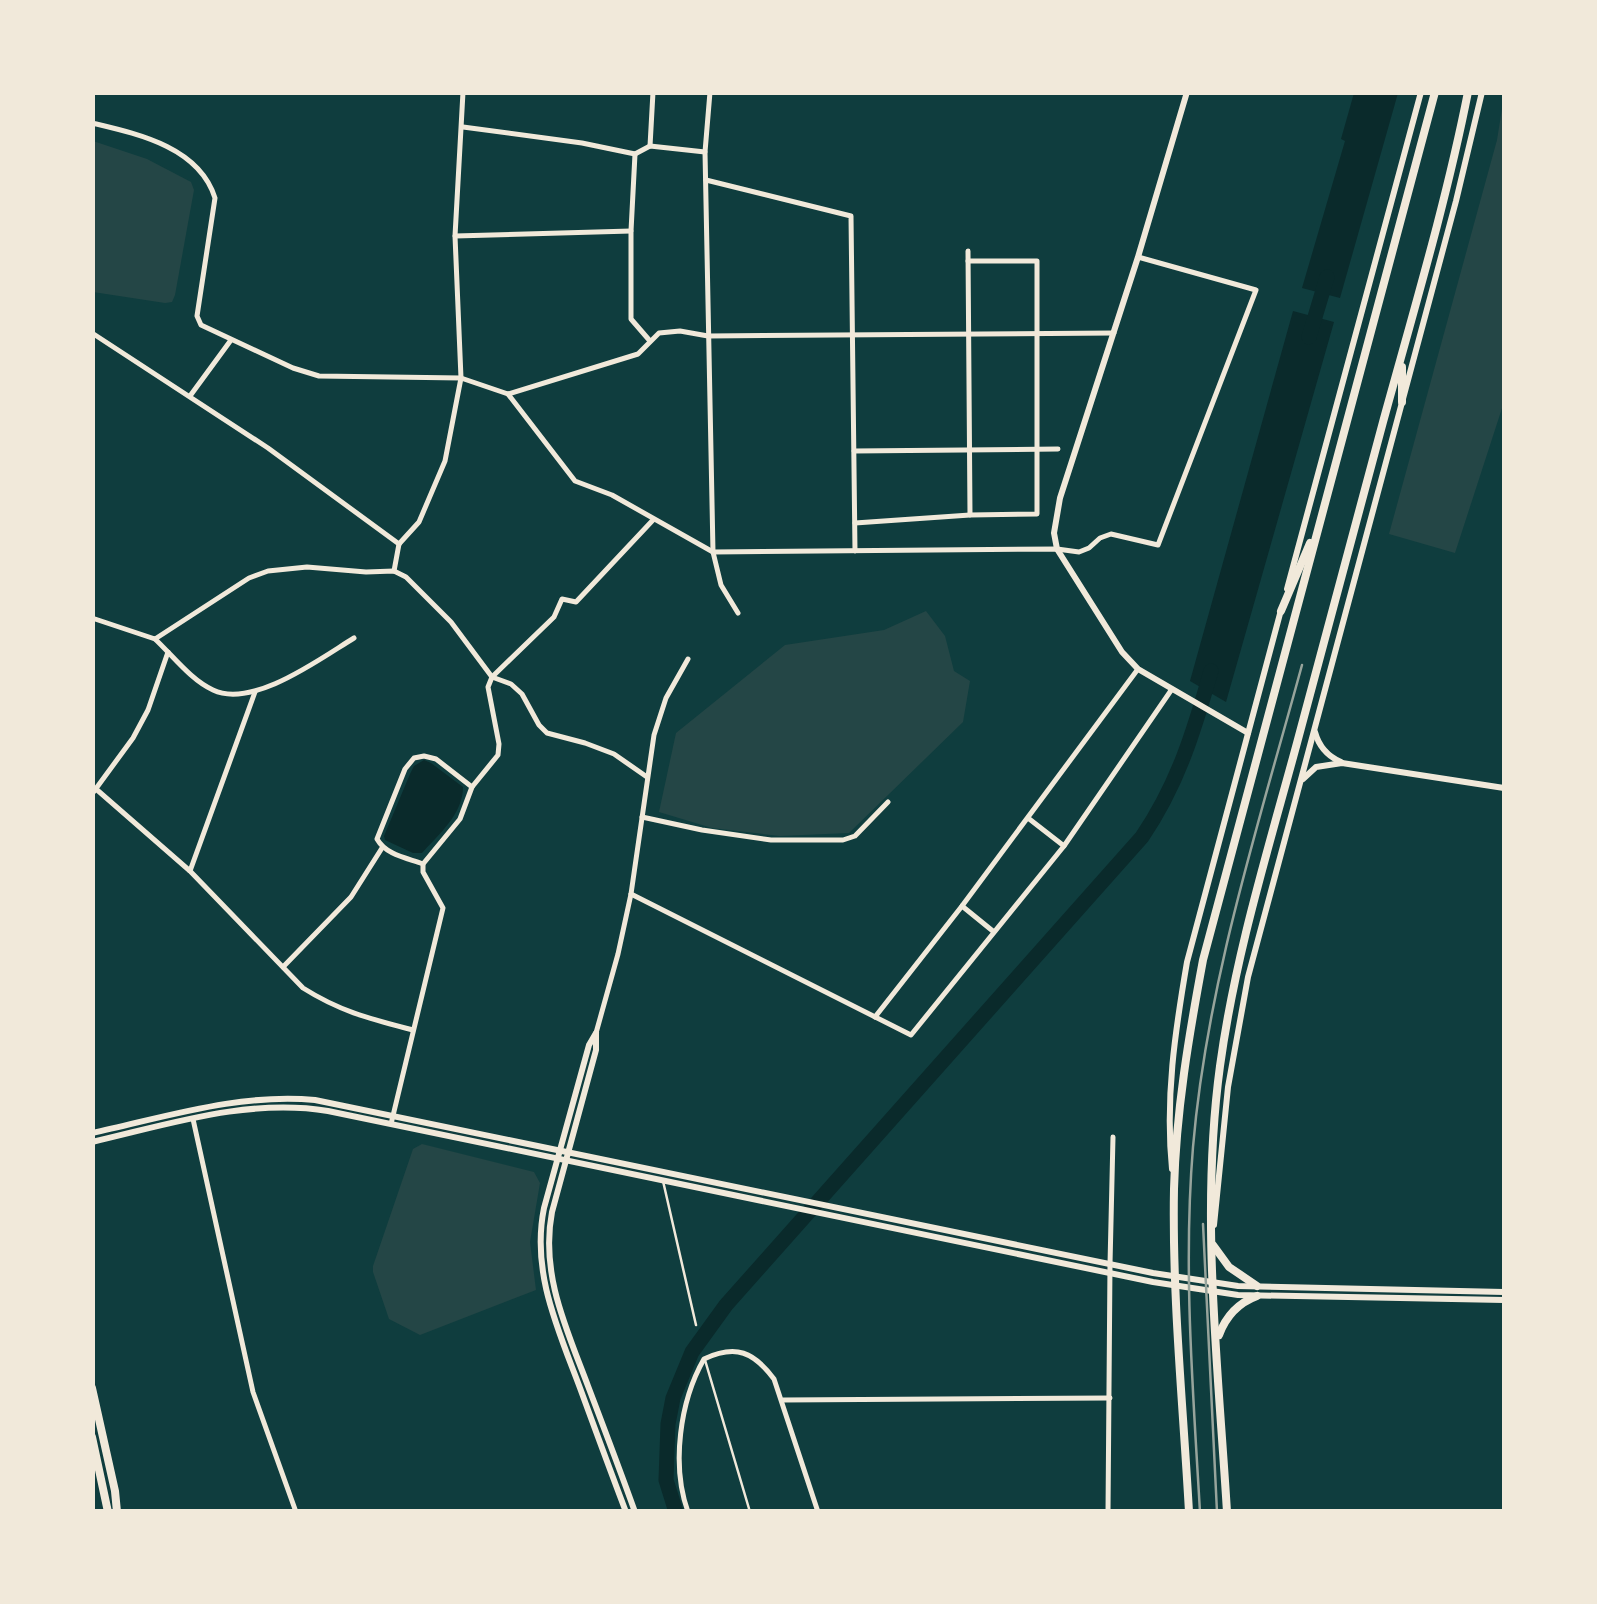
<svg xmlns="http://www.w3.org/2000/svg" width="1597" height="1604" font-family="Montserrat,sans-serif">
	<style>
		.green { fill: #244646 }
		.water { fill: #0a2a2b }
		.lines { fill: none; stroke-linecap: round; stroke-linejoin: round }
		.river { stroke: #0a2a2b; stroke-width: 15 }
		.service { stroke: #f1e9da; stroke-width: 2.5 }
		.minor { stroke: #f1e9da; stroke-width: 5 }
		.tertiary { stroke: #f1e9da; stroke-width: 6 }
		.secondary { stroke: #f1e9da; stroke-width: 6 }
		.primary { stroke: #f1e9da; stroke-width: 8 }
		.trunk { stroke: #f1e9da; stroke-width: 8 }
		.rail { stroke: #97a49c; stroke-width: 2.5 }
	</style>
	<rect width="100%" height="100%" fill="#0f3d3e"/>
	<!-- green -->
	<g class="green">
		<path d="M1504,96V402L1455,553L1389,534L1497,140Z"/>
		<path d="M93,141L147,159L191,182L194,190L175,295L172,302L165,303L93,292Z"/>
		<path d="M926,611L945,636L954,671L970,681L963,722L849,833L780,836L712,828L659,812L676,733L785,645L884,630Z"/>
		<path d="M422,1144L534,1172L540,1183L530,1242L536,1290L420,1335L389,1319L373,1272V1266L413,1149Z"/>
	</g>
	<!-- water -->
	<g class="water">
		<path d="M1354,93H1398L1340,298L1302,288L1345,141L1341,139Z"/>
		<path d="M1293,311L1334,322L1226,702L1190,681Z"/>
		<path d="M424,760L431,763L463,787C463,814 439,834 422,853H413L385,840L384,836L410,774L414,766Z"/>
	</g>
	<g class="lines">
		<!-- river -->
		<g class="river">
			<path d="M1309,337L1327,277"/>
			<path d="M676,1512L666,1480L668,1424L673,1398L692,1352L726,1305L1142,837C1178,784 1194,731 1211,671"/>
		</g>
		<!-- service -->
		<g class="service">
			<path d="M663,1181L696,1325"/>
			<path d="M705,1360L750,1512"/>
		</g>
		<!-- minor -->
		<g class="minor">
			<path d="M710,92L705,152L713,552L721,585L738,613"/>
			<path d="M92,123C138,134 199,147 215,198L197,316L201,325L293,368L319,376L461,378L508,394L575,481L612,495L713,552L1057,549L1079,552L1089,548L1100,538L1111,534L1158,545L1256,290L1138,257"/>
			<path d="M463,127L582,143L635,154L650,146L705,152"/>
			<path d="M650,146L653,92"/>
			<path d="M635,154L631,231V319L650,341"/>
			<path d="M706,180L851,216L855,551"/>
			<path d="M455,236L631,231"/>
			<path d="M968,251L970,515"/>
			<path d="M92,333L268,448L399,544"/>
			<path d="M508,394L638,354L659,333L680,331L708,336L1114,333"/>
			<path d="M190,396L231,340"/>
			<path d="M854,451L1058,449"/>
			<path d="M855,523L970,515L1037,514V261H968"/>
			<path d="M399,544L419,522L445,461L461,378L455,236L463,92"/>
			<path d="M394,571L399,544"/>
			<path d="M92,618L155,639L249,578L268,571L307,567L366,572L394,571L406,577L451,622L492,677L511,684L522,694L539,725L547,733L585,743L614,754L647,777"/>
			<path d="M155,639C173,656 191,680 213,690C253,709 321,658 354,638"/>
			<path d="M96,789L190,871L303,988C341,1012 371,1019 413,1030"/>
			<path d="M92,794L133,738L148,710L168,652"/>
			<path d="M642,817L702,830L771,840H843L855,836L888,802"/>
			<path d="M1028,818L1064,846"/>
			<path d="M423,864C407,858 386,855 377,839L405,769L414,758L424,756L436,759L472,787"/>
			<path d="M190,871L255,692"/>
			<path d="M631,894L911,1035L1064,846L1172,689"/>
			<path d="M962,906L994,932"/>
			<path d="M283,967L351,897L382,848"/>
			<path d="M875,1017L962,906L1138,669"/>
			<path d="M596,1033L618,954L631,894L654,735L666,698L688,659"/>
			<path d="M193,1119L253,1392L296,1512"/>
			<path d="M391,1124L443,908L423,872V864L460,819L472,787L498,755L499,744L488,687L492,677L554,617L562,599L576,602L653,520"/>
			<path d="M783,1400L1110,1398"/>
			<path d="M688,1512C671,1465 680,1401 704,1359C736,1344 754,1352 774,1379L818,1512"/>
			<path d="M1108,1512L1110,1264L1113,1137"/>
		</g>
		<!-- tertiary -->
		<g class="tertiary">
			<path d="M1187,92L1138,257L1060,498L1054,533L1057,549L1122,652L1138,669L1248,733"/>
			<path d="M1315,732C1319,747 1327,756 1341,762"/>
			<path d="M1303,779L1316,767L1342,763L1504,788"/>
			<path d="M596,1033L589,1045L544,1208C531,1272 558,1329 580,1388C595,1429 610,1470 626,1512"/>
			<path d="M596,1034V1050L552,1212C540,1274 567,1330 588,1386C604,1428 620,1470 635,1512"/>
			<path d="M92,1133C166,1117 239,1093 315,1100L1153,1273L1238,1286L1504,1292"/>
			<path d="M92,1142C170,1124 248,1098 328,1111L1153,1282L1238,1295L1504,1300"/>
		</g>
		<!-- secondary -->
		<g class="secondary">
			<path d="M1287,589L1421,92"/>
			<path d="M1172,1169C1165,1098 1175,1032 1187,962L1281,610"/>
			<path d="M1214,1225L1228,1087L1248,977L1456,201L1482,92"/>
		</g>
		<!-- primary -->
		<g class="primary">
			<path d="M1402,402V367"/>
			<path d="M1281,611L1310,543"/>
			<path d="M1213,1245L1229,1267L1257,1286"/>
			<path d="M1219,1335C1226,1316 1238,1303 1257,1296"/>
			<path d="M92,1437L108,1512"/>
			<path d="M1189,1512C1183,1404 1172,1296 1174,1189C1176,1111 1189,1035 1203,960L1435,92"/>
			<path d="M1227,1512C1218,1364 1200,1213 1220,1066C1235,956 1268,850 1297,743C1326,636 1354,529 1383,422C1413,313 1446,203 1468,92"/>
		</g>
		<!-- trunk -->
		<path class="trunk" d="M92,1388L115,1491L117,1512"/>
		<!-- rail -->
		<g class="rail">
			<path d="M1203,1224L1217,1512"/>
			<path d="M1200,1512C1193,1391 1183,1268 1193,1147C1207,982 1259,823 1302,665"/>
		</g>
	</g>
	<!-- border -->
	<rect width="1597" height="1604" fill="none" stroke="#f1e9da" stroke-width="190"/>
</svg>
